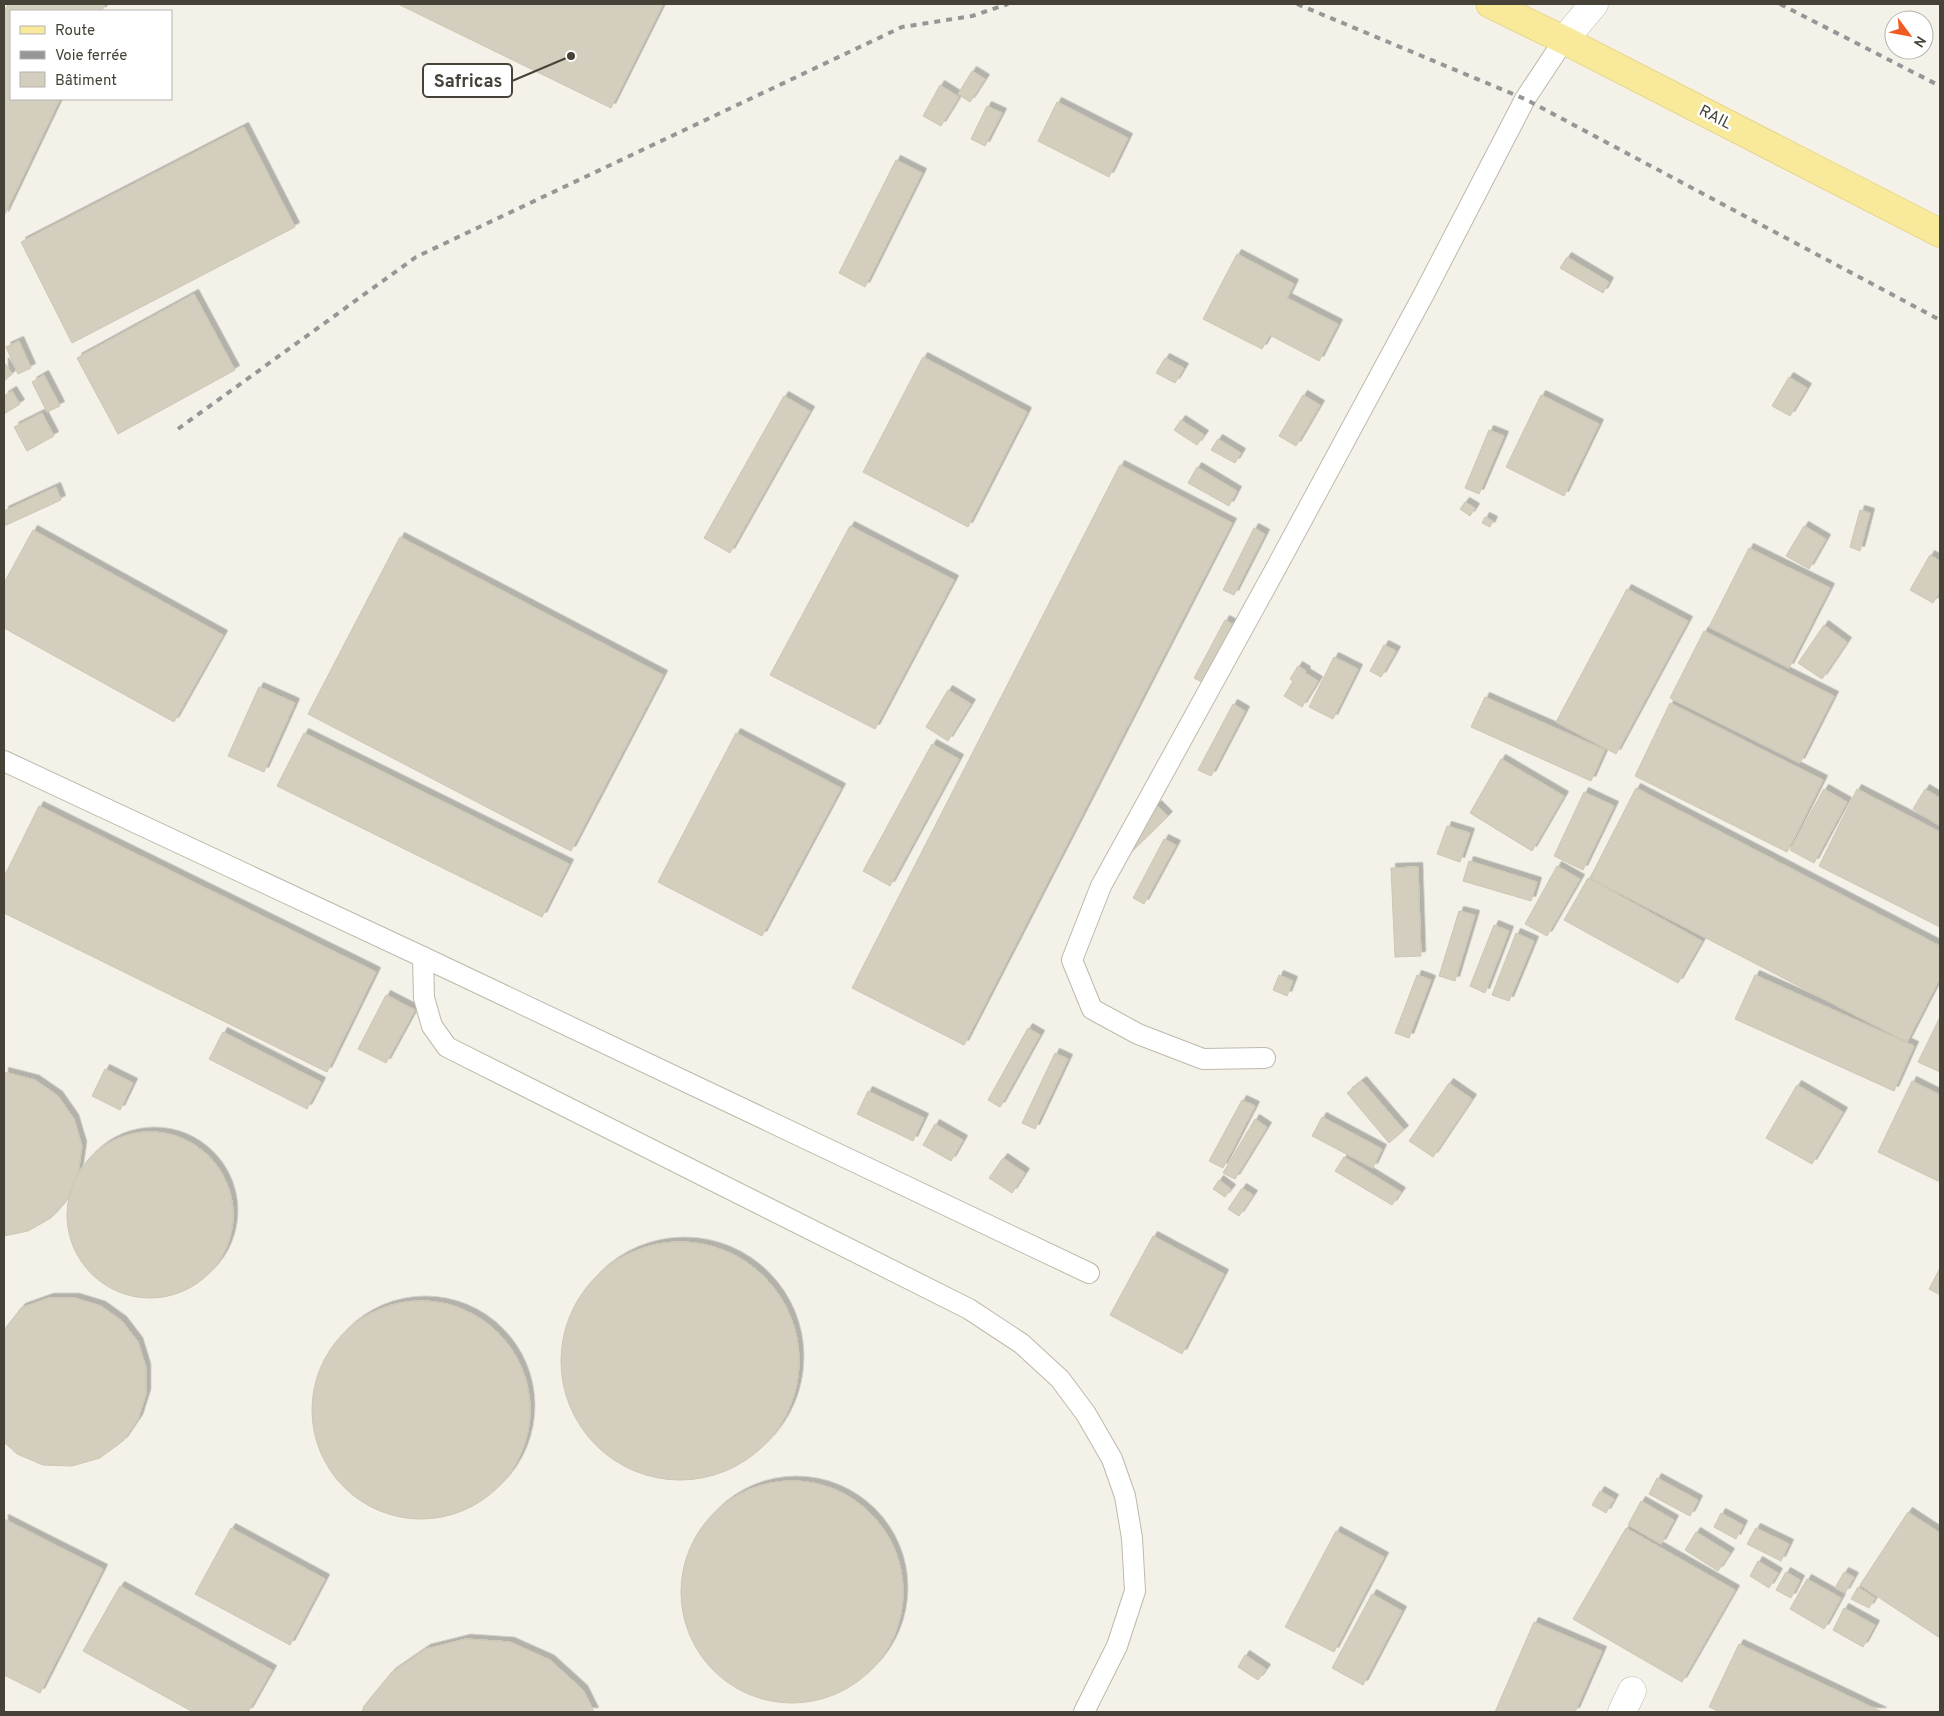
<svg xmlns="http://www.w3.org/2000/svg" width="1944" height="1716" font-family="Overpass,sans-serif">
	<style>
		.building { fill: #d4cebe; stroke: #cec6b1; filter: url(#shadow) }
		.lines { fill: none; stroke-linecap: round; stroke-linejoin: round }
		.lane-casing { stroke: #beb9ab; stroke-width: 22 }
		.street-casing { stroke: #beb9ab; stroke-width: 29 }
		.primary-casing { stroke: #ddc96b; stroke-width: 29 }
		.lane { stroke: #fff; stroke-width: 20 }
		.street { stroke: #fff; stroke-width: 28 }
		.primary { stroke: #f9e99b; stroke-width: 28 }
		.rail { stroke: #969696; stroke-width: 4; stroke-dasharray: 6 6; stroke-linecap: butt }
		.labels { text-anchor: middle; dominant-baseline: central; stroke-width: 5; stroke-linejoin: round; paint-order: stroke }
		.street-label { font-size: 16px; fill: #464237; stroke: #fff }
		.leader { fill: none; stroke: #464237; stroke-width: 2 }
		.callout-dot { fill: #464237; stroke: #fff; stroke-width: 2 }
		.callout { fill: #fff; stroke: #464237; stroke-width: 2 }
		.callout-label { font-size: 18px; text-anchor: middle; font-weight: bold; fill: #464237 }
	</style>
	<defs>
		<filter id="shadow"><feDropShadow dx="4.5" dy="-4.5" stdDeviation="0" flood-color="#0004"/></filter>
	</defs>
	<rect width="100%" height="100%" fill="#f3f1e8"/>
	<!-- building -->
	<g class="building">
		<path d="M8,4H105L102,11H11V99H60L4,216V12Z"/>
		<path d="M398,4H663L611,108Z"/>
		<path d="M972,71L985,79L970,102L958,94Z"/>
		<path d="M940,85L959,97L941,126L923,116Z"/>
		<path d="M1057,102L1128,138L1109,177L1038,141Z"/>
		<path d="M987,106L1002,113L985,146L971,139Z"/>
		<path d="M244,127L295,227L72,343L21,242Z"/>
		<path d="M896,160L922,173L865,287L839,273Z"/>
		<path d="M1237,254L1294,284L1287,298L1338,324L1319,361L1270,335L1262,349L1203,319Z"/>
		<path d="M1567,257L1609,282L1603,293L1560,268Z"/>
		<path d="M194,294L235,370L118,434L77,358Z"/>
		<path d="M19,341L31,368L18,374L6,347Z"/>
		<path d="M923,357L1027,412L968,527L863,472Z"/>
		<path d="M1165,358L1184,368L1175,383L1156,373Z"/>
		<path d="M4,362L12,374L4,381Z"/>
		<path d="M44,375L60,406L47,412L32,382Z"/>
		<path d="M1789,377L1807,388L1790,416L1772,406Z"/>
		<path d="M12,391L20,404L4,414V396Z"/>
		<path d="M1303,395L1320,405L1296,446L1279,436Z"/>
		<path d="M1541,395L1599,424L1564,496L1506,467Z"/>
		<path d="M784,396L810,411L730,553L704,538Z"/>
		<path d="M42,413L54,436L27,451L14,427Z"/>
		<path d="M1181,420L1204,435L1197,445L1174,430Z"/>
		<path d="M1489,430L1504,436L1479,494L1465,488Z"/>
		<path d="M1218,439L1241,453L1235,463L1211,450Z"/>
		<path d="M1120,465L1232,523L964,1045L852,988Z"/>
		<path d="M1197,467L1237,491L1229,506L1188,483Z"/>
		<path d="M56,487L61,500L4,526V511Z"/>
		<path d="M1465,502L1475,508L1470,516L1460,509Z"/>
		<path d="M1860,510L1870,513L1860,551L1850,547Z"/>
		<path d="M1485,517L1493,521L1490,527L1482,523Z"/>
		<path d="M850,526L954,580L875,729L770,675Z"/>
		<path d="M1804,526L1826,539L1809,569L1786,556Z"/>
		<path d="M1254,528L1265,534L1234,595L1223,590Z"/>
		<path d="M33,530L223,635L174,722L4,628V583Z"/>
		<path d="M400,537L663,675L571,851L308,714Z"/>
		<path d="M1749,548L1830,588L1789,668L1709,627Z"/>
		<path d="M1930,555L1940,561V591L1933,603L1910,590Z"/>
		<path d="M1627,589L1688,621L1616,754L1556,722Z"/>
		<path d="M1225,620L1234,625L1204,683L1194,678Z"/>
		<path d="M1824,625L1847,642L1822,679L1798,663Z"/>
		<path d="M1704,631L1834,696L1800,763L1670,698Z"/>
		<path d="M1384,645L1396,651L1381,677L1370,671Z"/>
		<path d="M1334,657L1358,669L1333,719L1309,707Z"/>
		<path d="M1298,666L1306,671L1305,673L1318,681L1302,707L1284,696L1293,681L1290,679Z"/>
		<path d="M259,687L295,703L264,772L228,756Z"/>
		<path d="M948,690L971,704L948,741L926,727Z"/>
		<path d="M1485,697L1605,750L1591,781L1471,727Z"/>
		<path d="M1670,703L1823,780L1787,852L1635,776Z"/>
		<path d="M1233,704L1245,711L1211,776L1198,770Z"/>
		<path d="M304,733L569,864L542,917L277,786Z"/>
		<path d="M736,733L841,788L762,936L658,882Z"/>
		<path d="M932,744L959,759L890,886L863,871Z"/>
		<path d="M1501,759L1564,796L1532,851L1470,813Z"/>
		<path d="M1636,788L1940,946V978L1907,1042L1590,878Z"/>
		<path d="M1824,789L1847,802L1814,863L1790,850Z"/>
		<path d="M1857,789L1940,832V927L1819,866Z"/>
		<path d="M1925,789L1940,798V826L1913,809Z"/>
		<path d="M1584,792L1614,806L1583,870L1554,856Z"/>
		<path d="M1157,805L1168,816L1120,863L1110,852Z"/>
		<path d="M39,806L376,972L327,1072L4,913V877Z"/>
		<path d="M1447,826L1470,833L1460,862L1437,854Z"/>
		<path d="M1164,839L1176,845L1144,904L1133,898Z"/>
		<path d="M1469,861L1537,882L1531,901L1463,881Z"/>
		<path d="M1557,866L1580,879L1547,936L1525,924Z"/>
		<path d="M1418,867L1421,956L1395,957L1391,868Z"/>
		<path d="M1588,878L1702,941L1678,983L1564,920Z"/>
		<path d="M1459,911L1475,915L1455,981L1439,976Z"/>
		<path d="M1494,925L1509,931L1485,993L1470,986Z"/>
		<path d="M1516,933L1534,941L1509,1001L1492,995Z"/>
		<path d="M1279,975L1293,981L1287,996L1273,990Z"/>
		<path d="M1417,975L1431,980L1409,1038L1395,1033Z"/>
		<path d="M1755,975L1914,1046L1894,1091L1735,1019Z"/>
		<path d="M386,995L415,1010L386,1063L358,1049Z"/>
		<path d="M1940,1017V1072L1918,1062Z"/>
		<path d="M1028,1028L1040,1035L1000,1107L988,1100Z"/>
		<path d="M223,1032L321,1082L307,1109L209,1059Z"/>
		<path d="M1055,1053L1068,1059L1035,1129L1022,1123Z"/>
		<path d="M105,1069L133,1083L120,1110L92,1096Z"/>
		<path d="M4,1072L35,1080L58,1096L74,1119L82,1146L78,1174L68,1198L51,1218L28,1231L4,1236Z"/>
		<path d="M1362,1081L1404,1130L1389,1143L1347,1093Z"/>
		<path d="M1912,1081L1940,1095V1182L1878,1152Z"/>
		<path d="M1449,1083L1472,1099L1433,1157L1409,1141Z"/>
		<path d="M1797,1085L1843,1112L1812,1164L1766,1138Z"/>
		<path d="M868,1091L924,1118L913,1141L857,1114Z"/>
		<path d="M1242,1100L1255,1106L1223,1168L1209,1161Z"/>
		<path d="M1322,1117L1382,1149L1373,1168L1312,1136Z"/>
		<path d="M1255,1119L1267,1127L1235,1179L1223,1173Z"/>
		<path d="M935,1124L963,1140L951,1161L923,1145Z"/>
		<circle cx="150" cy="1215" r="83"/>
		<path d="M1344,1157L1401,1192L1392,1205L1335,1171Z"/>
		<path d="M1003,1158L1025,1173L1012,1193L989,1178Z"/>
		<path d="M1219,1180L1231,1189L1225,1197L1213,1189Z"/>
		<path d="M1242,1188L1253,1195L1239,1216L1228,1209Z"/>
		<path d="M1153,1236L1224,1274L1182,1354L1110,1315Z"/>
		<circle cx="680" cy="1361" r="119"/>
		<path d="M1940,1268V1295L1929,1289Z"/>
		<path d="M49,1298H75L101,1306L122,1321L138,1342L146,1368V1394L138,1419L123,1441L100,1458L72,1466L43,1465L17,1454L4,1442V1330L21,1308Z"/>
		<circle cx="421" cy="1410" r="109"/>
		<path d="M1657,1478L1698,1500L1690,1516L1649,1494Z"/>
		<circle cx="792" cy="1592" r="111"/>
		<path d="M1600,1491L1614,1499L1606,1513L1592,1505Z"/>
		<path d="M1641,1501L1674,1520L1661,1544L1628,1525Z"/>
		<path d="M1908,1512L1940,1533V1638L1860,1585Z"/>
		<path d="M1721,1513L1743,1525L1736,1539L1714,1527Z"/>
		<path d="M4,1519L103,1569L40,1693L4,1675Z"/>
		<path d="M231,1528L325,1579L290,1645L195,1594Z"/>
		<path d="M1626,1528L1735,1590L1682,1682L1573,1619Z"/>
		<path d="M1756,1528L1789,1544L1781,1561L1747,1544Z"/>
		<path d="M1336,1531L1384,1557L1334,1652L1285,1627Z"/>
		<path d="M1696,1532L1730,1553L1718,1571L1685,1550Z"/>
		<path d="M1758,1561L1778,1573L1769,1588L1750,1576Z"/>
		<path d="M1786,1572L1800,1580L1791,1598L1776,1590Z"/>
		<path d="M1844,1572L1854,1577L1845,1593L1835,1588Z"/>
		<path d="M1807,1579L1841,1598L1824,1629L1790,1609Z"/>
		<path d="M120,1586L272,1670L248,1712H193L83,1651Z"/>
		<path d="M1858,1587L1875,1598L1869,1608L1851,1599Z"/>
		<path d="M1372,1594L1402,1611L1363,1685L1332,1668Z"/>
		<path d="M1844,1608L1875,1625L1863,1647L1833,1630Z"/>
		<path d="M1534,1622L1602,1651L1575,1712H1495Z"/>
		<path d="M466,1639L510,1642L550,1660L583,1690L594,1712H362L364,1706L391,1673L426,1649Z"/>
		<path d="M1739,1644L1882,1712H1720L1709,1707Z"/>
		<path d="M1245,1655L1266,1669L1258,1680L1238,1667Z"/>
	</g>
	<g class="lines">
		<!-- lane casing -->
		<g class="lane-casing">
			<g id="lane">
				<path d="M4,761L423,957L1089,1273"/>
				<path d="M423,957L424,998L432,1026L447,1047L969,1309L1022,1344L1060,1379L1086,1414L1112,1459L1125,1496L1132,1538L1135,1591L1117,1646L1084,1712"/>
				<path d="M1265,1058L1203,1059L1138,1034L1092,1009L1072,960L1101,886L1276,568L1425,292L1525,99L1564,40"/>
			</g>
		</g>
		<!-- street casing -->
		<g class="street-casing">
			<g id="street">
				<path d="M1564,40L1594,4"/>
				<path d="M1622,1712L1632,1691"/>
			</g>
		</g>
		<!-- primary casing -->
		<g class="primary-casing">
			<path id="primary" d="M1490,4L1564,40L1940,233"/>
		</g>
		<!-- lane -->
		<use href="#lane" class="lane"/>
		<!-- street -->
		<use href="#street" class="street"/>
		<!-- primary -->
		<use href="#primary" class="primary"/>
		<!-- rail -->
		<g class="rail">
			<path d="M1297,4L1525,99L1940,320"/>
			<path d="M1780,4L1940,86"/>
			<path d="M178,429L416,257L902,27L972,16L1008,4"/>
		</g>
	</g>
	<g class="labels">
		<!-- street labels -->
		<g class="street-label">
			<text transform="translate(1715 118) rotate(27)">RAIL</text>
		</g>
	</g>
	<!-- callouts -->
	<path class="leader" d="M571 56L512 81"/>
	<circle class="callout-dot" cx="571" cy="56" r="5"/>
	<rect class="callout" x="423" y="64" width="89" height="33" rx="5"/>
	<g class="callout-label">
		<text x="468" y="87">Safricas</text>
	</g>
	<!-- border -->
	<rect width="1944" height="1716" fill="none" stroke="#464237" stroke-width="10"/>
	<!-- legend -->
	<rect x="10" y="10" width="162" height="90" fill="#ffffff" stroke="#b5b3af"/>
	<rect x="20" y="26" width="25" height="8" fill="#f9e99b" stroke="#b5b3af"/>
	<text x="55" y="35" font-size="15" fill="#464237">Route</text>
	<rect x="20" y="51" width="25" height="8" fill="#969696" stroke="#b5b3af"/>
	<text x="55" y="60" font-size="15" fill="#464237">Voie ferrée</text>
	<rect x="20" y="72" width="25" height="15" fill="#d4cebe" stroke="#b5b3af"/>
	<text x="55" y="85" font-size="15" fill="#464237">Bâtiment</text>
	<!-- north arrow -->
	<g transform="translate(1909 35) rotate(122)"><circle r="24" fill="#ffffff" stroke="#b5b3af"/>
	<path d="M0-4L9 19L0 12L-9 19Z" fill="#ee5b23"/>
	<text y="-8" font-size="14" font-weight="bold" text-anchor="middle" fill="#464237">N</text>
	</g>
</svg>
